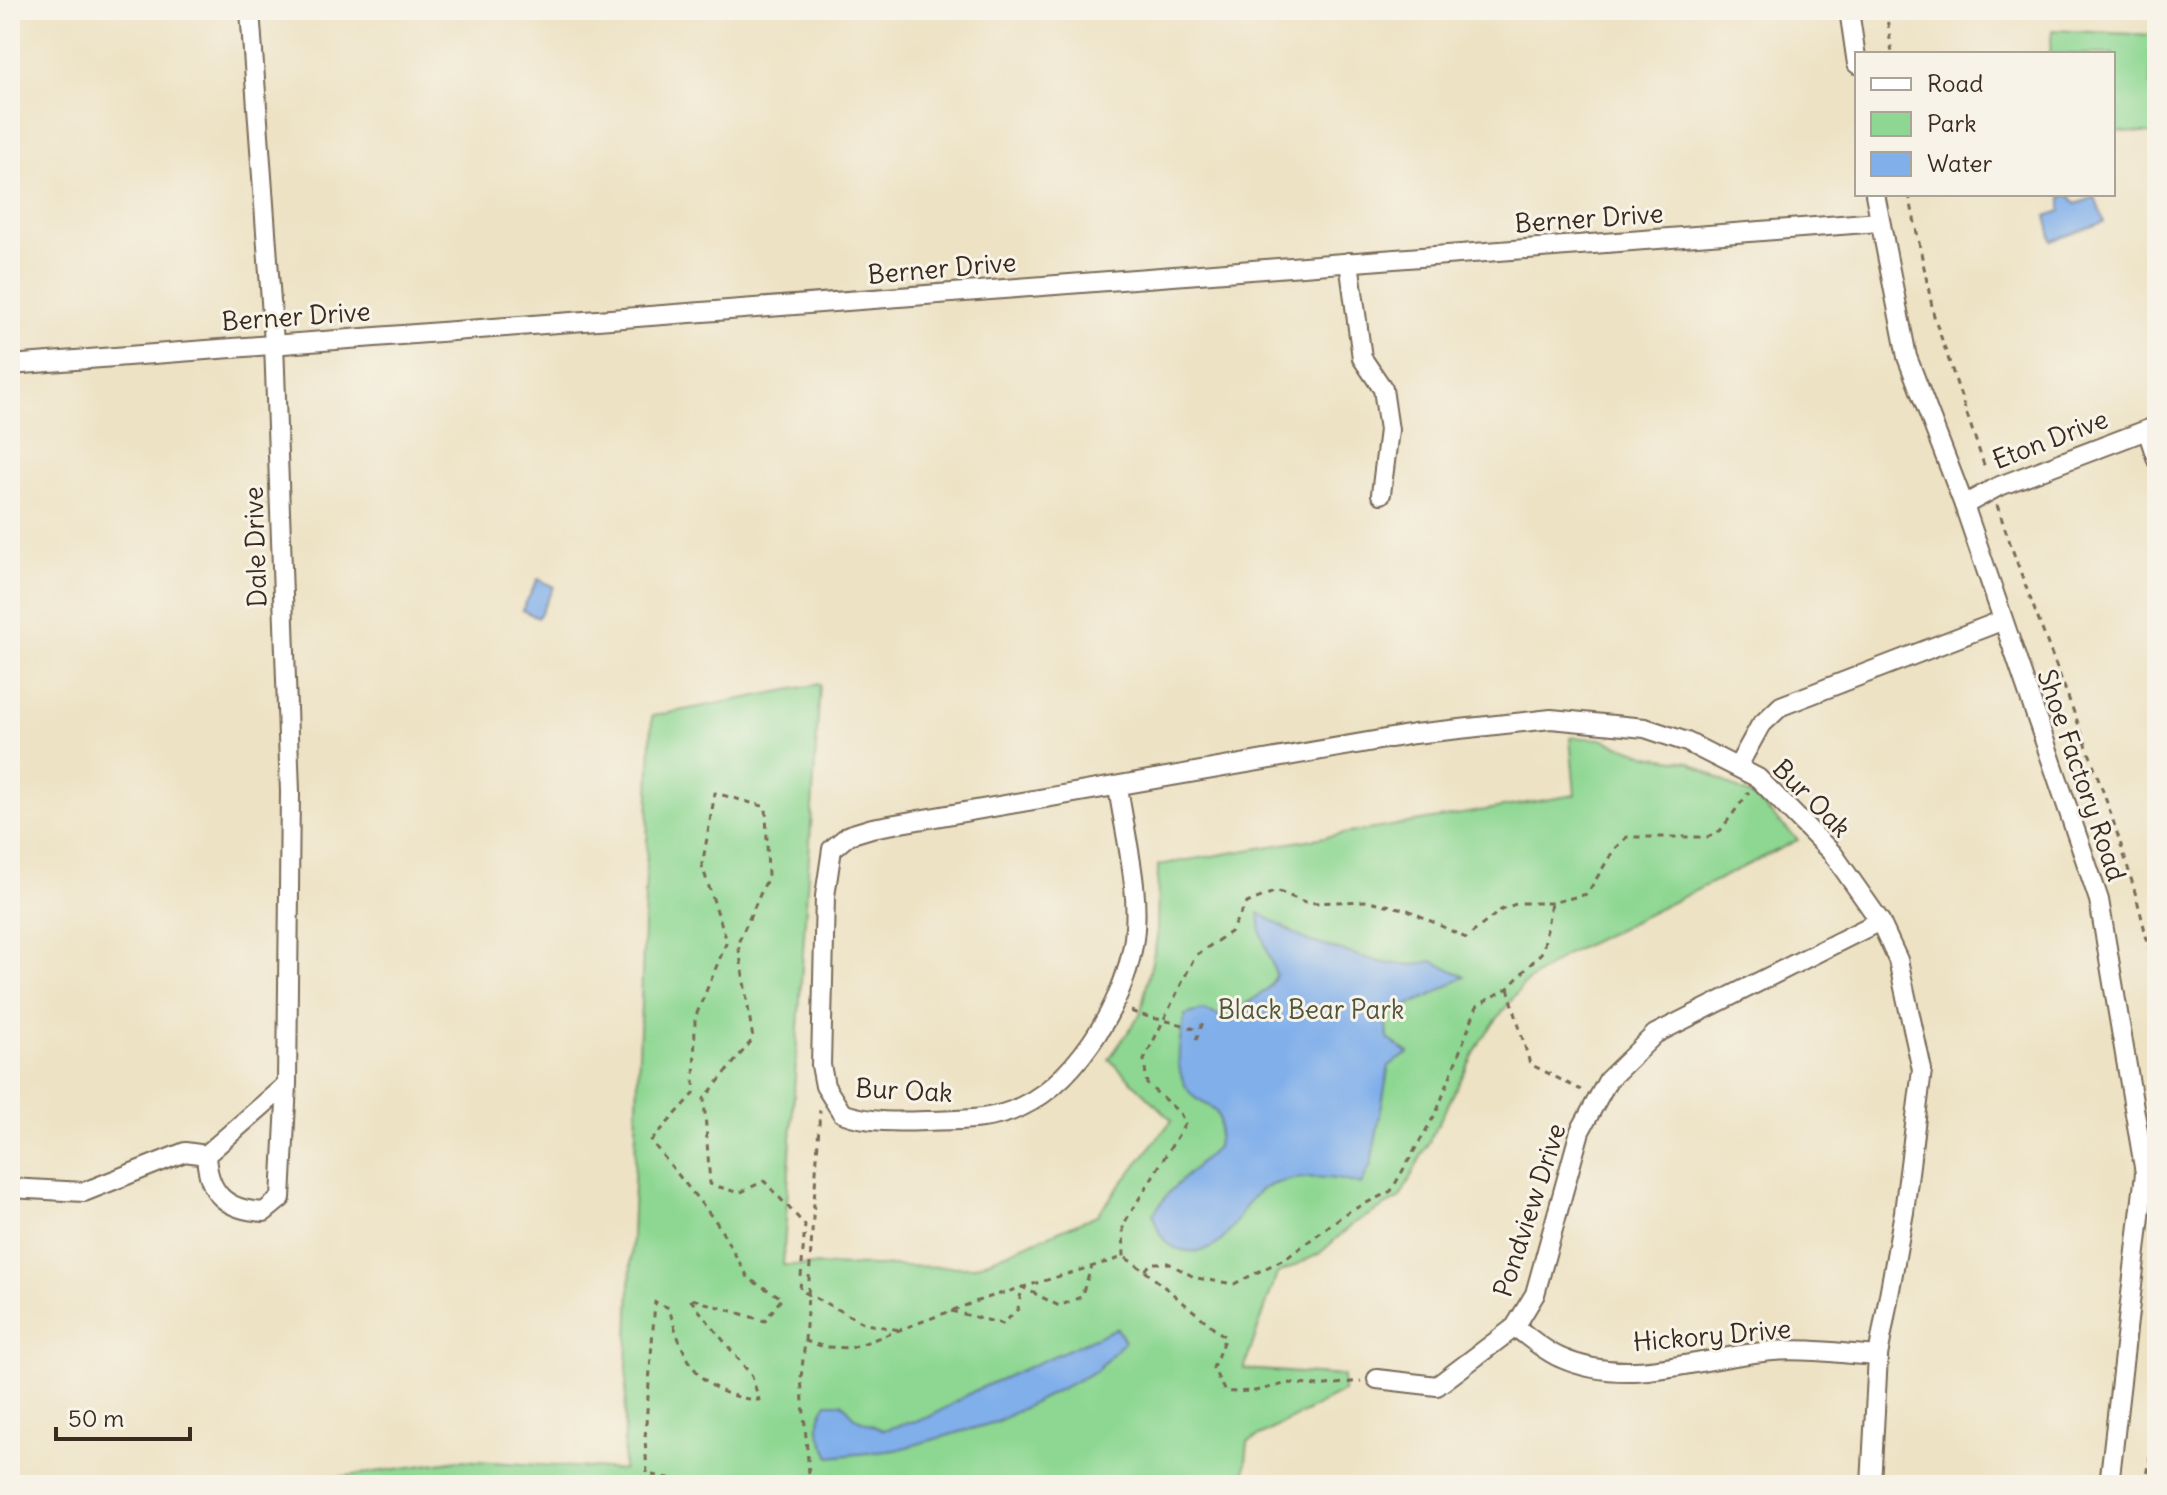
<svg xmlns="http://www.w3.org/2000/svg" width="2167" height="1495" font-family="Delius,sans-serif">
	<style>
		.green { fill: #8dd792; stroke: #648058; stroke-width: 2 }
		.water { fill: #80afea; stroke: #5e6c84; stroke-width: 2 }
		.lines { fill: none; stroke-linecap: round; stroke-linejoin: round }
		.minor-casing { stroke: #796a58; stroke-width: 22 }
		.path { stroke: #796a58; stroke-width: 3; stroke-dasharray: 6 6; stroke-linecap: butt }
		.minor { stroke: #fff; stroke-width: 18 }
		.labels { text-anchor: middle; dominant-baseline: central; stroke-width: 6; stroke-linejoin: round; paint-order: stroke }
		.street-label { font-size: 26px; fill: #3b2a1e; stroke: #f7f3e8 }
		.park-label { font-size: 26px; fill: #50553b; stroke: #f7f3e8 }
	</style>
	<rect width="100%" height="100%" fill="#f7f3e8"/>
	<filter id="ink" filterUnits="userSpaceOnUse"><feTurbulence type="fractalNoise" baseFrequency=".0125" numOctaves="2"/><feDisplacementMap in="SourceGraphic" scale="16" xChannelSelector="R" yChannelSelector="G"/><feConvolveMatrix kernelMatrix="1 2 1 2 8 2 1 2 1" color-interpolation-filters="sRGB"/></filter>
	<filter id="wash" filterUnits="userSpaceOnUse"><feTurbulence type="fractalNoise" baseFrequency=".006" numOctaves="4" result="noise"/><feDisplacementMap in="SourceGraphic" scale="32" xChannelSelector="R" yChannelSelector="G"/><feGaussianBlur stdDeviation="1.8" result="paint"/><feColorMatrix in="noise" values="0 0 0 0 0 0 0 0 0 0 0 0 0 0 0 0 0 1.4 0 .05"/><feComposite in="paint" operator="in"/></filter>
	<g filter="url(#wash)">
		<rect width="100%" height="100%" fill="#ede2c4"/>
		<!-- green -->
		<g class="green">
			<path d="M2052,30L2153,35L2150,85L2157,86V134L2113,131V54H2050Z"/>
			<path d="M820,684L783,1265L973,1267L1097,1215L1172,1120L1109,1059L1140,1015L1157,939L1158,865L1575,795L1570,737L1601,739L1649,756L1689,762L1756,799L1798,840L1565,955L1523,985L1481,1040L1400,1198L1354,1223L1319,1254L1277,1274L1244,1369L1343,1376V1392L1248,1442L1245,1471L1249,1485H283L459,1460L623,1470L652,716Z"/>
		</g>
		<!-- water -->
		<g class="water">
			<path d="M2069,194L2076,204L2095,197L2104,222L2052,241L2046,216L2061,211V197Z"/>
			<path d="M538,579L554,587L538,618L522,610Z"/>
			<path d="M1259,913L1308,941L1383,963L1415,965L1432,961L1465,976L1430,996L1386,1014L1388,1039L1409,1053L1389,1066L1371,1164L1361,1185C1331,1175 1293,1174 1265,1188C1234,1203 1234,1261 1182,1250C1163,1246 1157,1230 1153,1214L1170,1191L1217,1147C1218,1136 1223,1120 1215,1111C1210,1104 1200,1103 1194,1097C1171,1074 1179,1043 1185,1015L1203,1010L1230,1019C1246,997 1266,999 1276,975L1261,933Z"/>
			<path d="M1117,1328L1125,1341L1096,1371L996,1422L896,1450L830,1457C820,1436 812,1423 827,1403H842L857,1419L883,1430L929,1417L976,1390Z"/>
		</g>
	</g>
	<g filter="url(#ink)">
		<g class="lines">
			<!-- minor casing -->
			<g class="minor-casing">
				<g id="minor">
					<path d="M250,10L274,343L290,792L287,1084L281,1198L264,1212C226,1210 208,1194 206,1155L287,1084"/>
					<path d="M1849,10L1857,64"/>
					<path d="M1875,194L1907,357L1964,505L2099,900L2145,1173L2109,1485"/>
					<path d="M1349,262L1362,358L1383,389L1389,430L1381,494"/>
					<path d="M10,365L1879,222"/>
					<path d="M2147,430L2157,460"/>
					<path d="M1964,505L1997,487L2157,426"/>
					<path d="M1738,766L1760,726L1781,706L2001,621"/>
					<path d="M1118,787C1125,837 1142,894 1133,945C1123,1006 1073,1088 1011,1111C985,1121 954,1120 926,1121C899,1122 868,1123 842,1113L825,1086L821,1065L825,896L832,849L849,835L872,828L1414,734L1551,719L1645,728L1687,742L1758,778L1833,854L1880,921L1898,960L1922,1070L1904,1212L1878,1356L1871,1485"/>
					<path d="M10,1188L84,1192L185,1152L206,1155"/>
					<path d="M1515,1327C1529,1337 1544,1351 1561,1358C1631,1389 1702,1356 1773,1351C1807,1348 1844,1354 1878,1356"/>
					<path d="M1377,1379L1437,1386L1515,1327L1535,1294L1580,1131L1608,1080L1655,1034L1880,921"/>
				</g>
			</g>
			<!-- path -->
			<g class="path">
				<path d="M1886,10L1892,54"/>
				<path d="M1909,194L1934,316L1986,471"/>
				<path d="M1997,505C2050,665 2128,822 2157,989"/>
				<path d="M1508,988L1530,1064L1581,1090"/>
				<path d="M1131,1011C1154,1021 1176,1020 1199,1031"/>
				<path d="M1196,1040L1203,1022"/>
				<path d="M1126,1258L1145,1271L1151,1263H1168L1196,1278L1234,1284L1288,1257L1346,1213L1391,1191L1437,1111L1477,1006L1508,988L1543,951L1551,903"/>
				<path d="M1145,1271L1225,1337L1213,1368L1225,1392L1255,1391L1289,1383L1318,1386L1361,1381"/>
				<path d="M951,1311L1003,1324L1018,1309L1022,1287L1059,1306L1081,1297L1092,1266"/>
				<path d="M805,1341L820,1110"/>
				<path d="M705,1485L647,1474L645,1438L655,1302L669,1308C683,1360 700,1396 759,1400L752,1376L689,1298L765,1321L782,1298L749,1279L717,1223L651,1141L694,1094L695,1018L727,941L702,866L715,793L766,807L768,877L738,943L753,1039L704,1099L710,1184L739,1193L764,1181L805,1225L800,1290L866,1324L900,1330"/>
				<path d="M810,1485L801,1378L805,1341L825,1347L851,1348L983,1299L1124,1257L1123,1225L1185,1124L1180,1113L1147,1084L1144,1060L1195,956L1230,932L1247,903L1276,891L1308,903L1369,901L1408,910L1466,938L1501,910L1518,903H1551L1587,894L1615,848L1627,837H1707L1720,831L1749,792"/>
				<path d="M2146,1485L2157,1406"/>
			</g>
			<!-- minor -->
			<use href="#minor" class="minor"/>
		</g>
	</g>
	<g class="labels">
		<!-- street labels -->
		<g class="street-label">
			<text transform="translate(1589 218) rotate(-4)">Berner Drive</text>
			<text transform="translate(942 268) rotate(-5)">Berner Drive</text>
			<text transform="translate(296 316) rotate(-4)">Berner Drive</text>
			<text transform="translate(2050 439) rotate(-21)">Eton Drive</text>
			<text transform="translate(255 547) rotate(-92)">Dale Drive</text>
			<text transform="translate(2082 775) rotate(71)">Shoe Factory Road</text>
			<text transform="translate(1812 798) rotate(45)">Bur Oak</text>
			<text transform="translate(904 1090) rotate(3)">Bur Oak</text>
			<text transform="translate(1529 1210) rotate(-72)">Pondview Drive</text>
			<text transform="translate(1712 1335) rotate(-5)">Hickory Drive</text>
		</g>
		<!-- park labels -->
		<g class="park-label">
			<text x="1311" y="1009">Black Bear Park</text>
		</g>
	</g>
	<!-- margin -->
	<rect width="2167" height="1495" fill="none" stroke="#f7f3e8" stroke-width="40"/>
	<!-- legend -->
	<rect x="1855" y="52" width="260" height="144" fill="#f7f3e8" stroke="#aca397" stroke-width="2"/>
	<rect x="1871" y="78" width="40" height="12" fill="#ffffff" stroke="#aca397" stroke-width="2"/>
	<text x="1927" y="92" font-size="24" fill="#3b2a1e">Road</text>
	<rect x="1871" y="112" width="40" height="24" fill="#8dd792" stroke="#aca397" stroke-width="2"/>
	<text x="1927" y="132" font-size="24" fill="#3b2a1e">Park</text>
	<rect x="1871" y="152" width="40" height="24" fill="#80afea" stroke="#aca397" stroke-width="2"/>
	<text x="1927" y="172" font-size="24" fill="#3b2a1e">Water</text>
	<!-- scale -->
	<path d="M56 1427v12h134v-12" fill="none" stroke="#3b2a1e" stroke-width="4"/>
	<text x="68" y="1427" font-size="24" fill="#3b2a1e" stroke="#f7f3e8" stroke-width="6" paint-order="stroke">50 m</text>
</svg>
